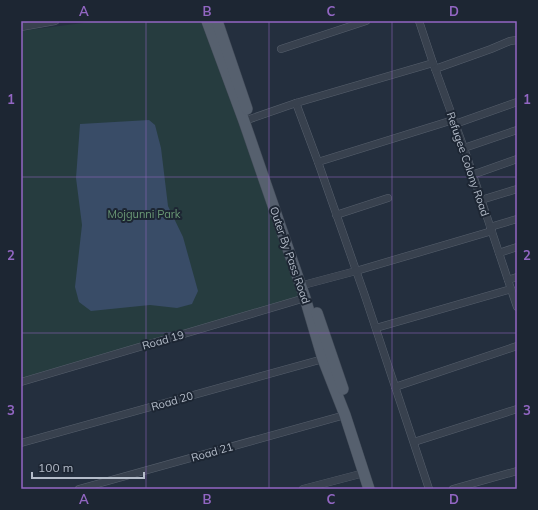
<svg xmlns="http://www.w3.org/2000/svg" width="538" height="510" font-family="Mulish,sans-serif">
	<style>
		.green { fill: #263c3f }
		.water { fill: #394c67 }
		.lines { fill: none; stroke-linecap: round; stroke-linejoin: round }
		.minor-casing { stroke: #565f6c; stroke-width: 8 }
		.primary-casing { stroke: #414a57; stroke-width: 12 }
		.minor { stroke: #38414e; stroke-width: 7 }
		.primary { stroke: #56606e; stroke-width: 11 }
		.grid { fill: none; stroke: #9266c3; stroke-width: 1; stroke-opacity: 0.55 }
		.labels { text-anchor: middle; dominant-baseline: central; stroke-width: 4; stroke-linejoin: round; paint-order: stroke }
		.street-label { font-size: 11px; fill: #b4bcc9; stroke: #1d2633 }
		.park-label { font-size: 11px; fill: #6b9a76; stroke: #1d2633 }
		.neatline { fill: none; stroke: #9266c3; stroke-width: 1.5 }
		.grid-label { font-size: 13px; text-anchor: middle; font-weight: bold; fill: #9266c3 }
	</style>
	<rect width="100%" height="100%" fill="#242f3e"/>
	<!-- green -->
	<path class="green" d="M98,21H204L303,296L21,378L22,122L21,118V31Z"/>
	<!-- water -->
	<path class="water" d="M149,120L155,125L161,148L168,206L183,237L198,291L192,304L177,308L150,305L91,311L79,302L75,287L82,225L76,178L80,124Z"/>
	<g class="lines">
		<!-- minor casing -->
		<g class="minor-casing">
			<g id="minor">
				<path d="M419,21L433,63L464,148L517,307"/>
				<path d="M21,27L55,21"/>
				<path d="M281,49L366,21"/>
				<path d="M435,69L491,49L510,41L517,40"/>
				<path d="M296,103L318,162L365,296L429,489"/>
				<path d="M250,119L296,103L433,63"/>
				<path d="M455,124L517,102"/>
				<path d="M464,148L517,130"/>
				<path d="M318,162L453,120"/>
				<path d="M472,175L517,159"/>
				<path d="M481,200L517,189"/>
				<path d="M336,215L388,198"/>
				<path d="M490,227L517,219"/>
				<path d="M499,253L517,247"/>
				<path d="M508,280L517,277"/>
				<path d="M307,284L356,271L492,231"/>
				<path d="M376,328L511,289"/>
				<path d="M21,382L305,298"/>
				<path d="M395,387L517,346"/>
				<path d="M414,442L517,409"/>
				<path d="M21,443L323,359"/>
				<path d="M79,489L345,415"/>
				<path d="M303,489L364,473"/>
				<path d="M453,489L517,471"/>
			</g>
		</g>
		<!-- primary casing -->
		<g class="primary-casing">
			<g id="primary">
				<path d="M207,21L244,121L305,298L323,359L345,415L369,489"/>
				<path d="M217,21L247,109"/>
				<path d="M317,313L343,389"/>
			</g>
		</g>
		<!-- minor -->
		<use href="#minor" class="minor"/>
		<!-- primary -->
		<use href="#primary" class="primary"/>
	</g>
	<!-- grid -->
	<path class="grid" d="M146,21V489M269,21V489M392,21V489M21,177H517M21,333H517"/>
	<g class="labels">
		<!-- street labels -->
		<g class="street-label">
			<text transform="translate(468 164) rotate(71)">Refugee Colony Road</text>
			<text transform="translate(290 255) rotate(71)">Outer By Pass Road</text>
			<text transform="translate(163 340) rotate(-16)">Road 19</text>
			<text transform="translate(172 401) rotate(-16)">Road 20</text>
			<text transform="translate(212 452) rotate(-16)">Road 21</text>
		</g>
		<!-- park labels -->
		<g class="park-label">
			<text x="144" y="214">Mojgunni Park</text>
		</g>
	</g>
	<!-- border -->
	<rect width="538" height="510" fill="none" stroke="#1d2633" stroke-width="44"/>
	<!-- scale -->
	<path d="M32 472v6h112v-6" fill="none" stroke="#b4bcc9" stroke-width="2"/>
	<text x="38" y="472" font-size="12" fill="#b4bcc9" stroke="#1d2633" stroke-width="3" paint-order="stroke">100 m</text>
	<rect x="22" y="22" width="494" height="466" class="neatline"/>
	<g class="grid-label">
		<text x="84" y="16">A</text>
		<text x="207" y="16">B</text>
		<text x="331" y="16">C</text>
		<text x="454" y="16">D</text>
		<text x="11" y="104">1</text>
		<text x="527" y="104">1</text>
		<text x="11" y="260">2</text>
		<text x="527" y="260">2</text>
		<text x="11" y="415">3</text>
		<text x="527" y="415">3</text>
		<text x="84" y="504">A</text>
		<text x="207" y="504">B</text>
		<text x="331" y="504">C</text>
		<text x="454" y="504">D</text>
	</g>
</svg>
